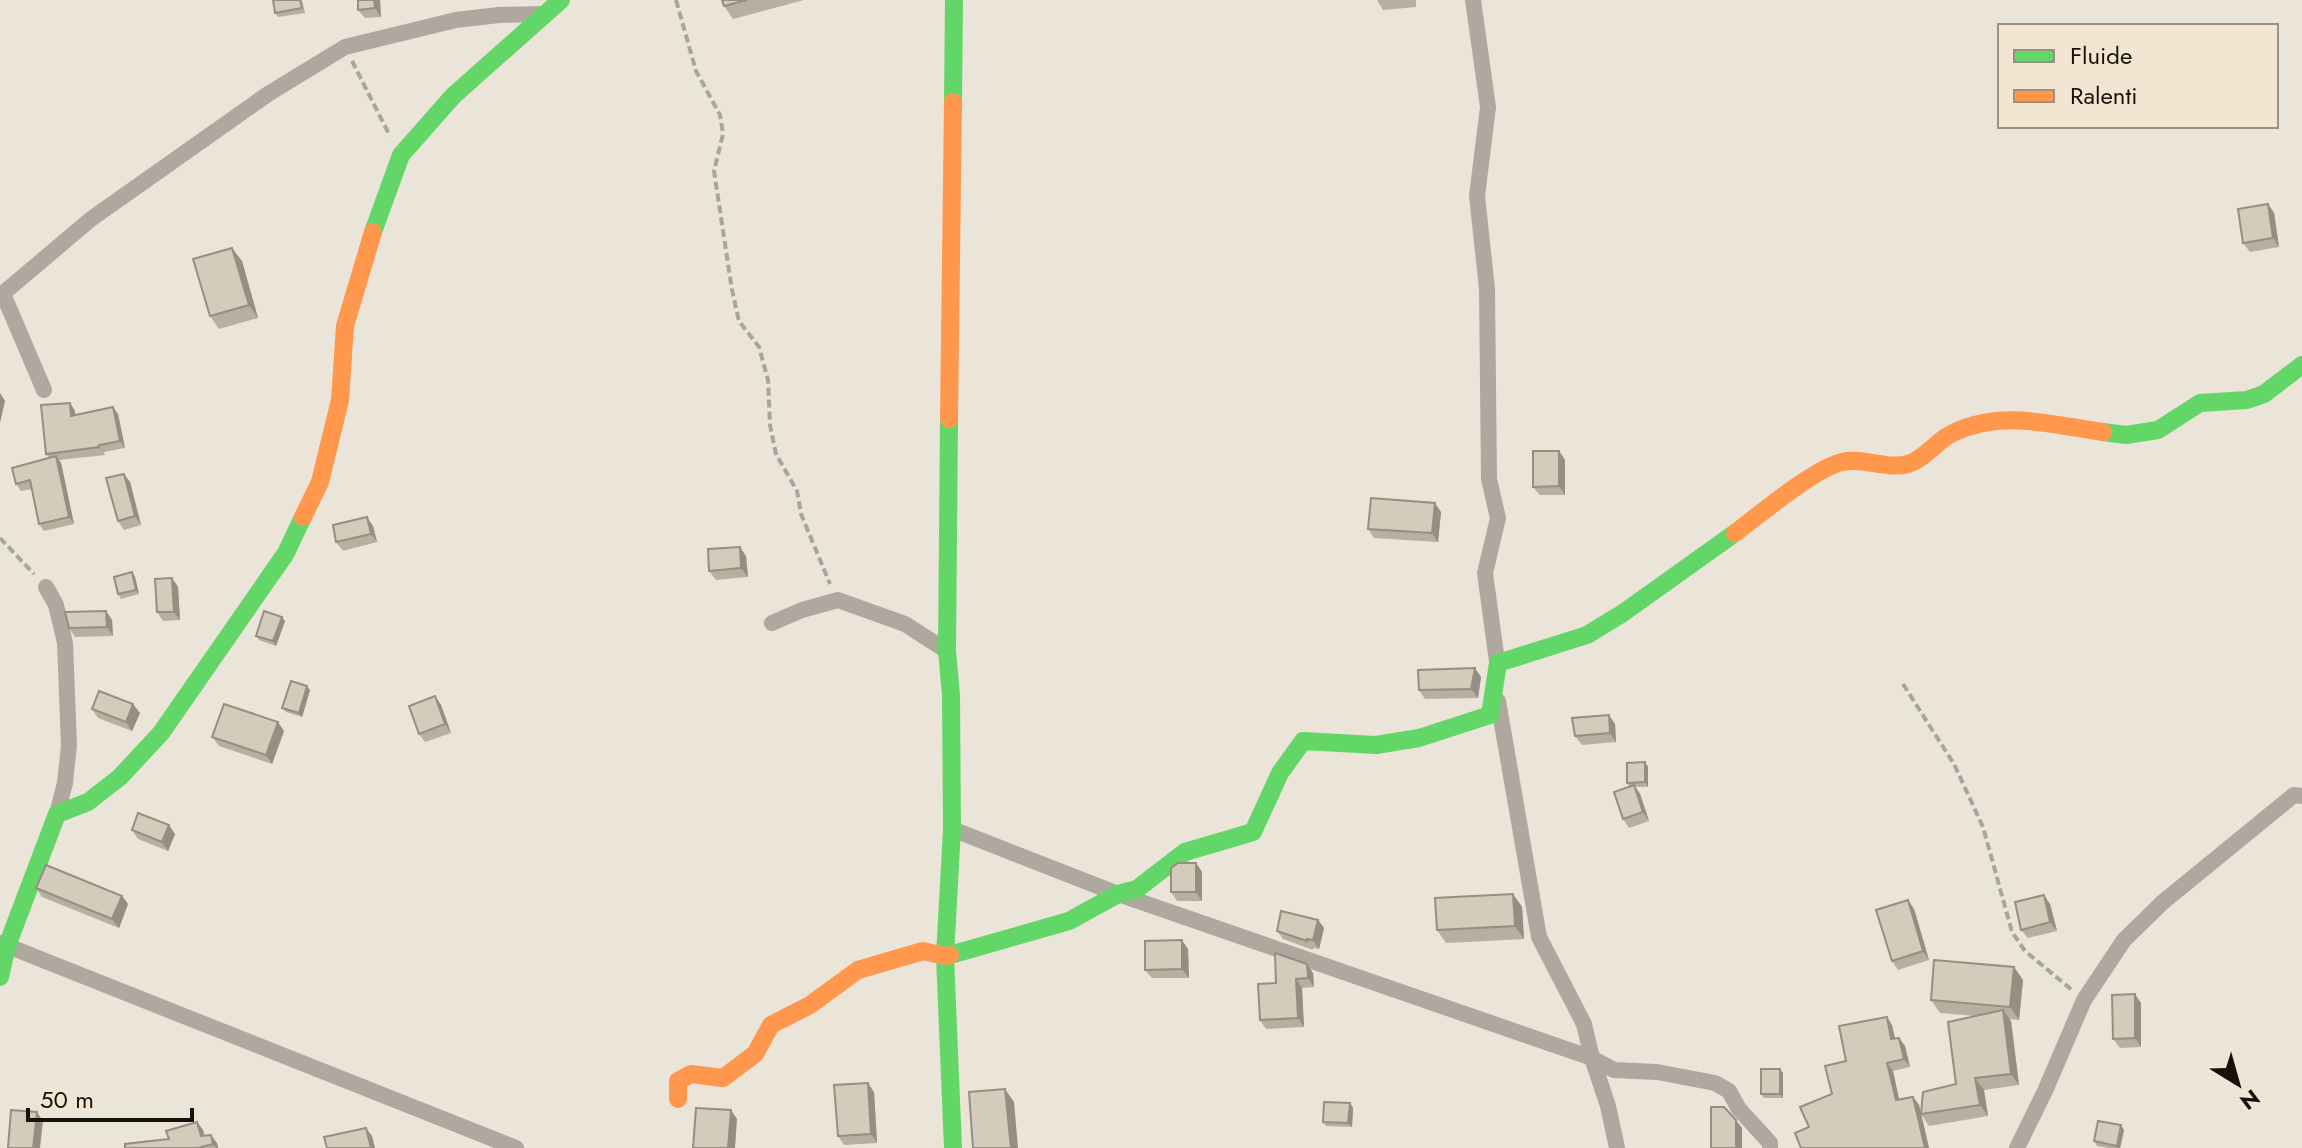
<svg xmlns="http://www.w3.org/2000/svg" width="2302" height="1148" font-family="Jost,sans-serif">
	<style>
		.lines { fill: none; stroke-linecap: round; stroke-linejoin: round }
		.path { stroke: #a9a49c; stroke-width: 4; stroke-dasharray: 8 4; stroke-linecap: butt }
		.street { stroke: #aea89e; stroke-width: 16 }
		.fast { stroke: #63d668; stroke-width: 18 }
		.slow { stroke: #ff974d; stroke-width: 18 }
		.wall { fill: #b7afa0 }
		.shaded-wall { fill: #958e82 }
		.building { fill: #d5cbba; stroke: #958e82; stroke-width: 2 }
	</style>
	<rect width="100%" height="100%" fill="#eae4d9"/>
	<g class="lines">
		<!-- path -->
		<g class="path">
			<path d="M676,0L696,71L720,115L723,134L714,171L732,290L739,321L759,347L768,380L770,425L776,454L797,491L801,514L830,584"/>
			<path d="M352,61L390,136"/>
			<path d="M0,538L34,574"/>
			<path d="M1903,684L1954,764L1983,827L2012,932L2025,951L2072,990"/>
		</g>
		<!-- street -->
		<g class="street">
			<path d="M1473,0L1488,107L1477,196L1487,289L1489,479L1498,518L1485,573L1498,669"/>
			<path d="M3,294L44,390"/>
			<path d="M0,296L91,219L268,94L345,47L456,20L499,15L545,14"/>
			<path d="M46,587L56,605L65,643L69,745L65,783L57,814"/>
			<path d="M772,623L802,610L838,600L905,624L947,651"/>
			<path d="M1498,701L1539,937L1584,1024L1592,1058L1608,1106L1617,1148"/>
			<path d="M952,829L1118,894L1592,1058L1614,1070L1657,1072L1715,1083L1729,1091L1739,1109L1770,1143V1148"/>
			<path d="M0,943L516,1148"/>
			<path d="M2017,1148L2045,1091L2084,1000L2124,940L2163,902L2294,795L2302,796"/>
		</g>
		<!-- fast -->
		<g class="fast">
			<path d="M953,102L954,0"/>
			<path d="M373,232L401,155L453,96L561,0"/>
			<path d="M949,419L947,651L951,695L952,829L945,956L953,1148"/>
			<path d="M2103,432L2126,435L2158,430L2200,403L2247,400L2264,394L2302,365"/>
			<path d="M950,955L1069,921L1118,894L1137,889L1185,852L1253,832L1280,773L1303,741L1376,745L1419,738L1490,715L1498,663L1587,635L1623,613L1735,533"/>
			<path d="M0,977L7,946L57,814L88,802L120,777L161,733L286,553L303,517"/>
		</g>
		<!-- slow -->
		<g class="slow">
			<path d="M949,419L953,102"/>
			<path d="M303,517L320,482L340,400L345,326L373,232"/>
			<path d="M1735,533C1759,515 1815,468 1842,462C1863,457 1886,470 1908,464C1925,459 1937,440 1953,433C2002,409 2052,425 2103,432"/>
			<path d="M678,1099V1081L691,1074L723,1078L755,1054L771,1025L810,1005L858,970L923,951L945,956L950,955"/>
		</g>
	</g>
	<!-- wall -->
	<g class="wall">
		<path d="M302,0L305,13L278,17L275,13Z"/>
		<path d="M380,0L381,17L365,18L358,10Z"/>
		<path d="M722,0H804L733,19L724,6Z"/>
		<path d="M1377,0H1416V7L1383,10Z"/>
		<path d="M2268,204L2274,213L2279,247L2250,252L2243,243Z"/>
		<path d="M242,261L258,318L219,329L210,316Z"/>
		<path d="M70,403L75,411V415L118,414L125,448L104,452L105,455L59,460L61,463L74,524L44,531L39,524L32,489L21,491L16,484L49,458L46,454Z"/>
		<path d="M1559,451L1565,460V495H1540L1533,487Z"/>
		<path d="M130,482L141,525L124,530L118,521Z"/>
		<path d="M1441,512L1438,542L1374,538L1368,529Z"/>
		<path d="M373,526L377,542L343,551L336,542Z"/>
		<path d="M746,556L748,577L716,580L709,571Z"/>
		<path d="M132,572L135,577L139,594L121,599L118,594Z"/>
		<path d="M172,578L178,587L180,620L163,621L157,612Z"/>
		<path d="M106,611L112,620L113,636L75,637L69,628Z"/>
		<path d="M285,621L276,646L259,640L256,636Z"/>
		<path d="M1481,677L1478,698L1425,699L1419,690Z"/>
		<path d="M310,690L302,717L286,712L282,708Z"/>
		<path d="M435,696L441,705L451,733L425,742L419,734Z"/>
		<path d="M92,709L140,713L132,731L98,718Z"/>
		<path d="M1615,724L1616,742L1582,745L1575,736Z"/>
		<path d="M284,731L272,764L219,746L212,737Z"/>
		<path d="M1645,762L1648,767V787H1635L1640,794L1649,821L1629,828L1623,819L1629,786L1627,783Z"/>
		<path d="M132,830L175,834L168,851L138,839Z"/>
		<path d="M1196,863L1202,872V901H1177L1171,892Z"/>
		<path d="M36,888L122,896L128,904L119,928L42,897Z"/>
		<path d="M1513,894L1522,907L1524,939L1446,943L1437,930Z"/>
		<path d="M2050,904L2057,931L2028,938L2021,930Z"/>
		<path d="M1914,909L1929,960L1898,970L1892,961Z"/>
		<path d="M1318,920L1324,928L1319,949L1313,948V950L1283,939L1277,931Z"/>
		<path d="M1188,949L1189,978H1152L1145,970Z"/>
		<path d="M1307,964L1313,973L1314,987L1302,988L1304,1027L1266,1029L1260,1020L1276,983Z"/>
		<path d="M2014,967L2023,980L2019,1020L2009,1019L2011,1021L2019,1085L1984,1090L1988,1116L1929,1126L1921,1114L1956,1084L1975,1016L1940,1013L1931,1000Z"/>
		<path d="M2141,1003V1047L2120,1048L2113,1039Z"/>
		<path d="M1892,1025L1895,1039L1899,1038L1905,1046L1910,1067L1893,1071L1899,1100L1913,1097L1919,1105L1929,1148H1801L1809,1127L1832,1094Z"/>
		<path d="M1783,1073V1098H1764L1761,1094Z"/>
		<path d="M874,1092L877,1143L844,1145L838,1136Z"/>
		<path d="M1350,1103L1353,1108L1352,1127L1326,1126L1323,1122Z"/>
		<path d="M197,1122L203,1130L204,1135L217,1143L218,1148H125L169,1139Z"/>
		<path d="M2124,1130L2120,1148H2108L2097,1146L2094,1141Z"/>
	</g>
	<!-- shaded-wall -->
	<g class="shaded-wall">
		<path d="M374,0H380L381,17L375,8Z"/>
		<path d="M2268,204L2274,213L2279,247L2273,238Z"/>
		<path d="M232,248L242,261L258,318L249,305Z"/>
		<path d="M0,393L5,401L0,423Z"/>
		<path d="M70,403L75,411L76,424L71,416Z"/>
		<path d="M113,407L118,414L125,448L120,441Z"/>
		<path d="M1559,451L1565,460V495L1559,486Z"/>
		<path d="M56,456L61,463L74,524L69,517Z"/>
		<path d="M124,474L130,482L141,525L135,516Z"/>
		<path d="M1435,503L1441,512L1438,542L1432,533Z"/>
		<path d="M367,517L373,526L377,542L371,534Z"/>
		<path d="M740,547L746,556L748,577L741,568Z"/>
		<path d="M132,572L135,577L139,594L136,590Z"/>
		<path d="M172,578L178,587L180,620L174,612Z"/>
		<path d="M106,611L112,620L113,636L107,627Z"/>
		<path d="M282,617L285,621L276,646L273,641Z"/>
		<path d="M1475,668L1481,677L1478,698L1471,689Z"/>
		<path d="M307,686L310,690L302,717L299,713Z"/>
		<path d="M435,696L441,705L451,733L445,724Z"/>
		<path d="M133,704L140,713L132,731L126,722Z"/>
		<path d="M1609,715L1615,724L1616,742L1610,733Z"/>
		<path d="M278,722L284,731L272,764L266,755Z"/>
		<path d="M1645,762L1648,767V787L1645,782Z"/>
		<path d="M1634,785L1640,794L1649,821L1643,812Z"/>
		<path d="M169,825L175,834L168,851L162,842Z"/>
		<path d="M1196,863L1202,872V901L1196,892Z"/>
		<path d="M1513,894L1522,907L1524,939L1515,926Z"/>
		<path d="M2044,895L2050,904L2057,931L2050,922Z"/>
		<path d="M122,896L128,904L119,928L112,919Z"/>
		<path d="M1908,900L1914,909L1929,960L1923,951Z"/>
		<path d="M1318,920L1324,928L1319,949L1313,940Z"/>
		<path d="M1182,940L1188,949L1189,978L1182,969Z"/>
		<path d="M1307,964L1313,973L1314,987L1308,978Z"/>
		<path d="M2014,967L2023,980L2019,1020L2010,1007Z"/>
		<path d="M1296,979L1302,988L1304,1027L1298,1018Z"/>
		<path d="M2135,994L2141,1003V1047L2135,1038Z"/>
		<path d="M2003,1010L2011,1021L2019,1085L2011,1074Z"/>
		<path d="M1887,1017L1892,1025L1897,1048L1891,1039Z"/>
		<path d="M1899,1038L1905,1046L1910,1067L1904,1059Z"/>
		<path d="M1887,1063L1893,1071L1901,1108L1896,1100Z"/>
		<path d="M1780,1069L1783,1073V1098L1780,1094Z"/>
		<path d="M1975,1078L1984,1090L1988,1116L1980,1105Z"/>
		<path d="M868,1083L874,1092L877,1143L871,1134Z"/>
		<path d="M1005,1089L1014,1102L1018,1148H1011Z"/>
		<path d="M1913,1097L1919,1105L1929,1148H1925Z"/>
		<path d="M1350,1103L1353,1108L1352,1127L1348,1123Z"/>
		<path d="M731,1110L737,1119L735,1148H728Z"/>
		<path d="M37,1112L43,1121L40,1148H33Z"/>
		<path d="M1736,1120L1742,1128V1148H1736Z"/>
		<path d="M197,1122L203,1130L207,1144L201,1136Z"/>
		<path d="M2121,1125L2124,1130L2120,1148H2118L2117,1146Z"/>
		<path d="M366,1128L372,1136L375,1148H371Z"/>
		<path d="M211,1135L217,1143L218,1148H216L213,1144Z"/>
	</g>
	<!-- building -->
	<g class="building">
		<path d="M273,0H300L302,8L275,13Z"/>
		<path d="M358,0H374L375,8L358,10Z"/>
		<path d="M722,0H747L724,6Z"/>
		<path d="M2268,204L2273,238L2243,243L2238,209Z"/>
		<path d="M232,248L249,305L210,316L193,259Z"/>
		<path d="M70,403L71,416L113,407L120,441L99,445V447L46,454L41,405Z"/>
		<path d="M1533,451H1559V486L1533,487Z"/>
		<path d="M56,456L69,517L39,524L30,480L16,484L12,468Z"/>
		<path d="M124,474L135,516L118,521L106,478Z"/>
		<path d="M1371,498L1435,503L1432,533L1368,529Z"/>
		<path d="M367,517L371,534L336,542L333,525Z"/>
		<path d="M740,547L741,568L709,571L708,549Z"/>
		<path d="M132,572L136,590L118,594L114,577Z"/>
		<path d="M172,578L174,612H157L155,579Z"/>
		<path d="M106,611L107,627L69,628L65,612Z"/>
		<path d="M264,611L282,617L273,641L256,636Z"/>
		<path d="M1475,668L1471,689L1419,690L1418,670Z"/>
		<path d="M291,681L307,686L299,713L282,708Z"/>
		<path d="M99,691L133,704L126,722L92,709Z"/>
		<path d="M435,696L445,724L419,734L409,706Z"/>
		<path d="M224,704L278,722L266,755L212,737Z"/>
		<path d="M1609,715L1610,733L1575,736L1572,718Z"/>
		<path d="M1645,762V782L1627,783V763Z"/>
		<path d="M1634,785L1643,812L1623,819L1614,792Z"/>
		<path d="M138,813L169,825L162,842L132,830Z"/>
		<path d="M1178,863H1196V892H1171V868Z"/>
		<path d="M46,865L122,896L112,919L36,888Z"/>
		<path d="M1513,894L1515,926L1437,930L1435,898Z"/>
		<path d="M2044,895L2050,922L2021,930L2015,902Z"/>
		<path d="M1908,900L1923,951L1892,961L1876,910Z"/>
		<path d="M1281,911L1318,920L1313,940L1307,939V941L1277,931Z"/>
		<path d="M1182,940V969L1145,970V941Z"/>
		<path d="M1275,953L1307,964L1308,978L1296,979L1298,1018L1260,1020L1258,984L1276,983Z"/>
		<path d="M1934,960L2014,967L2010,1007L1931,1000Z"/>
		<path d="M2135,994V1038L2113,1039L2112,995Z"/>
		<path d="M2003,1010L2011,1074L1975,1078L1980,1105L1921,1114L1923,1092L1956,1084L1948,1022Z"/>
		<path d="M1887,1017L1891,1039L1899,1038L1904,1059L1887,1063L1896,1100L1913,1097L1925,1148H1801L1795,1133L1809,1127L1800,1107L1832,1094L1825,1066L1846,1061L1839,1026Z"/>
		<rect x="1761" y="1069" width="19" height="25"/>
		<path d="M868,1083L871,1134L838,1136L834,1085Z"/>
		<path d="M1005,1089L1011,1148H973L969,1092Z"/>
		<path d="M1324,1102L1350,1103L1348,1123L1323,1122Z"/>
		<path d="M1711,1107H1724L1736,1120V1148H1711Z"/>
		<path d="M696,1108L731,1110L728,1148H693Z"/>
		<path d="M11,1110L37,1112L33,1148H8Z"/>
		<path d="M2098,1121L2121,1125L2117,1146L2094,1141Z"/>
		<path d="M197,1122L201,1136L211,1135L213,1144L198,1148H125V1144L169,1139L166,1131Z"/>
		<path d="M366,1128L371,1148H327L324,1137Z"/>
	</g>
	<!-- legend -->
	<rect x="1998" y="24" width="280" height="104" fill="#f2e5d1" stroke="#9a9182" stroke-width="2"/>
	<rect x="2014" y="50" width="40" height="12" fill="#63d668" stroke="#9a9182" stroke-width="2"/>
	<text x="2070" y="64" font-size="24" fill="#16120b">Fluide</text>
	<rect x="2014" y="90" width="40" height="12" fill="#ff974d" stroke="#9a9182" stroke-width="2"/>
	<text x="2070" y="104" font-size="24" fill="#16120b">Ralenti</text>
	<!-- north arrow -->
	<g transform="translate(2238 1084) rotate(143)" stroke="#f2e5d1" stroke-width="6" paint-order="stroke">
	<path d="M0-6L14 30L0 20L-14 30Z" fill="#16120b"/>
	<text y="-12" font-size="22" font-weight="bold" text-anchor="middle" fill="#16120b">N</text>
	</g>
	<!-- scale -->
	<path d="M28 1108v12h164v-12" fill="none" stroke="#16120b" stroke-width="4"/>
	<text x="40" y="1108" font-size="24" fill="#16120b" stroke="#f2e5d1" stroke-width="6" paint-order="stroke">50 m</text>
</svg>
